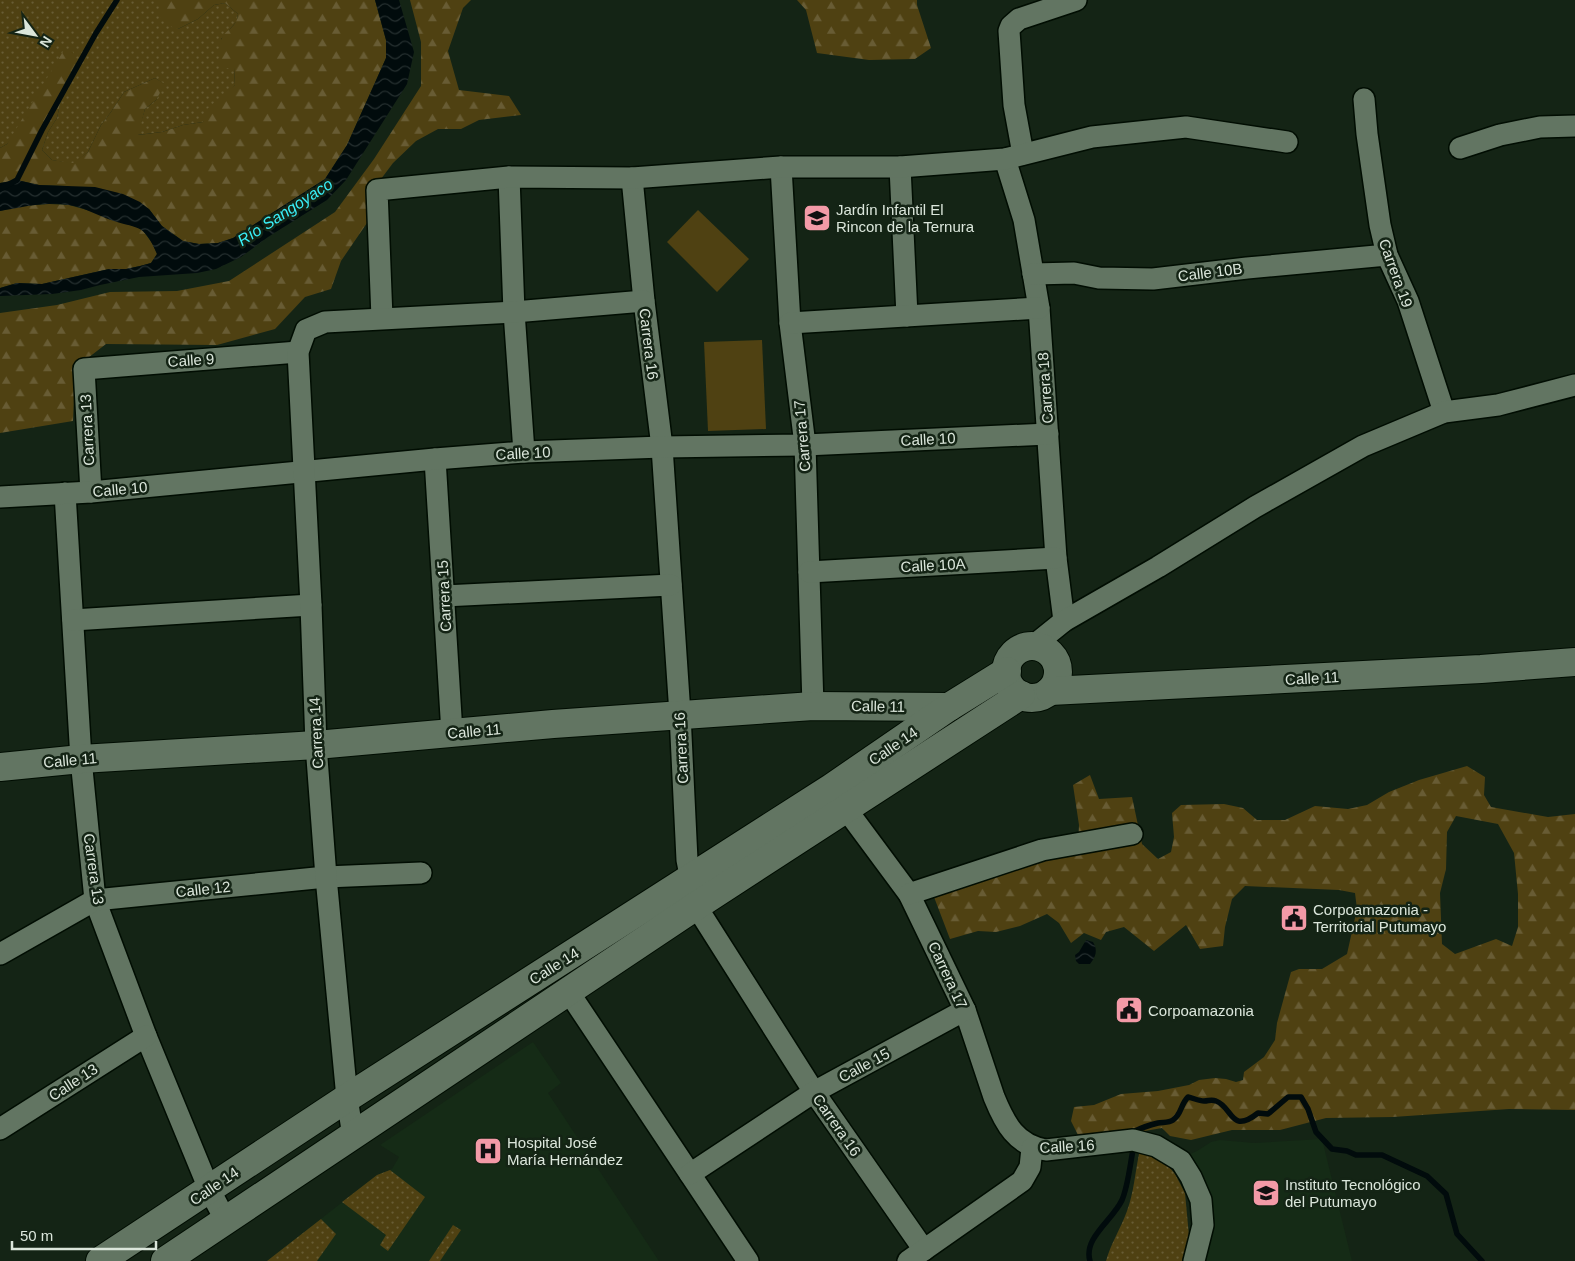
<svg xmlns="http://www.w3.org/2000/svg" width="1575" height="1261" font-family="Arial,sans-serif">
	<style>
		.built { fill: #152b16 }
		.grass { fill: url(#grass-dots) }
		.forest { fill: url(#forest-firs); fill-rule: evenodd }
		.pitch { fill: #4f4112 }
		.water { fill: url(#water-waves) }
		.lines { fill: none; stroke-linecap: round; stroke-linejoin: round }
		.stream { stroke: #010b0c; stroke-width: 5.5 }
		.minor-casing { stroke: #010d02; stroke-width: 24 }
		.tertiary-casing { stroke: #010d02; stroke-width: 30 }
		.minor { stroke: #627562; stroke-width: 21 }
		.tertiary { stroke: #627562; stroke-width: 28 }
		.labels { text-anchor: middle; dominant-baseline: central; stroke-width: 5; stroke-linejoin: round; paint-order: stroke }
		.poi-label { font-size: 15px; fill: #dbe6db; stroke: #142415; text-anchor: start }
		.street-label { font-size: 15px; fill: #dbe6db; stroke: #142415 }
		.water-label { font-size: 16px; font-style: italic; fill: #39eff8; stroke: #142415 }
	</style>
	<defs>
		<pattern id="grass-dots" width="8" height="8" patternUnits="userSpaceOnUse" patternTransform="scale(1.25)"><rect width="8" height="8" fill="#4f4112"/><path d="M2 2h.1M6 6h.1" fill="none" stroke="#685c34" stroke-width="1.8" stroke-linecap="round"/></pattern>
		<pattern id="forest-firs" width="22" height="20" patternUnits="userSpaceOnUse" patternTransform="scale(1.25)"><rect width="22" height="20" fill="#4f4112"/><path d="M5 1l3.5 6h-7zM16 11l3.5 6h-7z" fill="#685c34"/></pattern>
		<pattern id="water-waves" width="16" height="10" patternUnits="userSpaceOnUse" patternTransform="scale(1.25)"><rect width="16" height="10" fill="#010b0c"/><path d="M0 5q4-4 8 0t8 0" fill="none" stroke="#252f2f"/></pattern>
	</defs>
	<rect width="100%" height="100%" fill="#142415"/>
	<!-- built -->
	<g class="built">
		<path d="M533,1042L561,1083L548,1093L659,1261H267L377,1175L392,1169L399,1157L380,1145Z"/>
		<path d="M1322,1139L1352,1261H1194L1203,1225L1186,1156L1197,1151L1211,1142L1220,1140L1254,1143Z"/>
	</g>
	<!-- grass -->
	<g class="grass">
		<path d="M0,0H161L178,29L198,19L214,5L225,3L238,14L237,21L221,39L234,68L235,85L203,122L183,125L162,132L137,135L145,109L156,100L164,84L155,78L124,92L111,112L101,125L88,152L73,164L52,160L42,150L48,132L57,118L64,85L77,61L7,144L0,148Z"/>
		<path d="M1144,1151L1160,1156L1175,1174L1185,1193L1189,1236L1182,1261H1106C1111,1243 1121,1228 1127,1211C1134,1192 1135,1173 1139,1154Z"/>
		<path d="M390,1170L425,1197L388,1251L380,1245L386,1235L342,1202L377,1175Z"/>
		<path d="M321,1219L336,1234L317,1261H267Z"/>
		<path d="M453,1225L461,1230L440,1261H429Z"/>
	</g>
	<!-- forest -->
	<g class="forest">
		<path d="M161,0H375L386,40V58L347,145L325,179L233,238L218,243L199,244L183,241L162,226L149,209L67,186L39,185L17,180L0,183V148L7,144L64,50H72L77,61L64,85L57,118L48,132L42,150L52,160L73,163L88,152L101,125L111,112L124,92L155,78L165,84L156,100L145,109L138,135L162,132L183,125L203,122L207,109L235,85L234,68H220C220,60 217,48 221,40C225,29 237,28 238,14L225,3L214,5L198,19L178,29L168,26L160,17Z"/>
		<path d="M410,0H471L463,8L448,51L459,90L509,96L521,115L479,120L461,129H438L416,141L393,163L372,191L369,220L341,261L331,289L305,297L275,329L217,345L106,344L75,368L73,421L0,433V313L57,305L110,292L177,291L229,281L335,212L374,159L421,86V42Z"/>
		<path d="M797,0H917V5L931,48L915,59L869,60L817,53L806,10Z"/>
		<path d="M49,204L69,205L94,212L109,219L141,228L152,243L157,254L151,263L140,266L126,269H109L42,284L17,283L0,288V211L22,206Z"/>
		<path d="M1467,766L1485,777L1484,795L1491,807L1548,817L1575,814V1110L1509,1109L1393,1117L1326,1118L1280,1130H1232L1191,1140L1170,1136L1162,1128L1122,1135L1079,1137L1071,1121L1074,1107L1094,1105L1121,1094L1158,1091L1189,1085L1199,1080L1215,1078L1226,1079L1236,1082L1243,1080L1244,1072L1264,1057L1275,1040L1277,1023L1291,972L1299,969H1322L1347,954L1357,909L1355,893L1339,890L1245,886L1232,899L1225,927L1223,946L1200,949L1186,925L1154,951L1124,927L1106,932L1101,940L1084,933L1071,943L1059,923L1047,914L1020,926L996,932L978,931L950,939L934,897L1078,846L1079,825L1073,785L1090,775L1099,799L1132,797L1142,844L1158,859L1171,852L1174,837L1172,813L1181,805L1224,804L1243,808L1257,820H1285L1315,806L1348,809L1367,805L1389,792L1419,780ZM1456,816L1498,824L1514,853L1518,894V927L1512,946L1496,939L1455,954L1442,944L1440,893L1446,869L1447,832Z"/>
	</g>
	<!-- pitch -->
	<g class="pitch">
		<path d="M698,210L749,259L717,292L667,242Z"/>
		<path d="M762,340L766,429L708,431L704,342Z"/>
	</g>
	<!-- water -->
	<g class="water">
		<path d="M375,0H399L414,52L407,84L346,180L327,200L268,237L241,257L216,269L197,273L139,277L100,285L81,290L52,294L0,296V288L17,283L42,284L109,269H126L140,266L151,263L157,254C143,221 137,230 108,219C95,214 83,207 69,205C45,201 23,207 0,211V183L17,180L39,185L95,187L123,194L140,202L149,209L162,226L183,241L199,244L218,243L233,238L325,179L347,145L386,58V40Z"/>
		<path d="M1086,940L1093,942C1098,950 1096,957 1090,964H1079L1076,961L1075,955L1079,952Z"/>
	</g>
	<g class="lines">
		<!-- stream -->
		<g class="stream">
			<path d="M0,189L17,180L42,130L96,33L117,0"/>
			<path d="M1135,1131C1143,1127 1150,1125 1158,1123C1163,1122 1169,1123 1173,1120C1182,1114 1180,1105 1188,1097C1193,1098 1199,1101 1204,1101C1209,1101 1211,1099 1216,1101C1233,1107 1230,1135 1258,1113L1268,1114L1288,1097H1301L1308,1109L1316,1132L1332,1149L1347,1151L1356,1155H1382L1427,1176L1446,1194L1457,1234L1482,1261"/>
			<path d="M1090,1261C1083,1238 1113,1220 1122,1200C1128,1186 1130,1165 1133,1150"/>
		</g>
		<!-- minor casing -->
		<g class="minor-casing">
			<g id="minor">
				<path d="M1364,99L1367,134L1380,225L1387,255L1408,301L1444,412"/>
				<path d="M1460,148L1500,135L1540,127L1575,126"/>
				<path d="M1023,154L1014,105L1009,31L1011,26L1019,19L1076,0"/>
				<path d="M1005,159L1024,220L1039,308L1056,558L1064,621"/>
				<path d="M781,167L790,323L805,445L813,706"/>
				<path d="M900,167L907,316"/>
				<path d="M509,177L514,312L524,452"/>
				<path d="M632,178L644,301L662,447L680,714L687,860L696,906L814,1092L924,1250"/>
				<path d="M1033,274L1074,273L1099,278L1153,279L1247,268L1387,255"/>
				<path d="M382,318L377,190L509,177L632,178L781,167H900L1005,159L1092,137L1186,127L1287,142"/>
				<path d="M790,323L1039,308"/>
				<path d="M435,459L452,733"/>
				<path d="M91,492L84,369L298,352"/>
				<path d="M65,493L81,759L95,900L146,1036L209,1189L226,1221"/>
				<path d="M0,497L91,492L435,459L524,452L662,447L805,445L1048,434"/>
				<path d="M809,572L1056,558"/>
				<path d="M444,596L671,585"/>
				<path d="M73,620L311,605"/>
				<path d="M1033,646L1064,621L1158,567L1255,507L1363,446L1444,412L1498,405L1575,385"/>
				<path d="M846,809L909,894L965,1010L994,1097C1005,1124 1016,1145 1046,1150L1133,1140L1156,1146L1181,1161L1191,1177L1201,1200L1203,1225L1194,1261"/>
				<path d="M909,894L1042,850L1132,834"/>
				<path d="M0,954L95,900L326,877L421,873"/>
				<path d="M568,991L748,1261"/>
				<path d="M0,1129L146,1036"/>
				<path d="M353,1136L347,1098L326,877L316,745L311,605L298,352L306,330L325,322L514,312L644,301"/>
				<path d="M690,1174L814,1092L965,1010"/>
				<path d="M908,1261L1022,1181L1030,1167L1032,1148"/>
			</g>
		</g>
		<!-- tertiary casing -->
		<g class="tertiary-casing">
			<g id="tertiary">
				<circle cx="1032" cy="672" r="26"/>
				<path d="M1050,691L1481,669L1575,662"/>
				<path d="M0,767L81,759L316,745L553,724L813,706L949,707"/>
				<path d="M100,1261L347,1098L831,788L949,707L1007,671"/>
				<path d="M165,1261L696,906L1021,695"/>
			</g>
		</g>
		<!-- minor -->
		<use href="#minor" class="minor"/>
		<!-- tertiary -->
		<use href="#tertiary" class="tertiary"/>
	</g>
	<!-- icons -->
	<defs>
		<g id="school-square" transform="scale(1.4375)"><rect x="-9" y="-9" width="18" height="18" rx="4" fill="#f39aa7" stroke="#142415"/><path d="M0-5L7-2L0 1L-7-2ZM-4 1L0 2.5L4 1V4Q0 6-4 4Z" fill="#111"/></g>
		<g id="civic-square" transform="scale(1.4375)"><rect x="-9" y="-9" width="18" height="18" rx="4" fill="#f39aa7" stroke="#142415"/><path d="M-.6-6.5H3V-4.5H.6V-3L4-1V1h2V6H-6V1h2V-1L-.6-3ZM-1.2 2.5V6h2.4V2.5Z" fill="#111"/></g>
		<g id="hospital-square" transform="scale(1.4375)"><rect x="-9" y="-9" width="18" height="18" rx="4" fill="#f39aa7" stroke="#142415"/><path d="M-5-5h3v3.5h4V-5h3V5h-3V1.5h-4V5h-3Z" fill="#111"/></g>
		<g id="university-square" transform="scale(1.4375)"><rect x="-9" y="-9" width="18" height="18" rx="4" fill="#f39aa7" stroke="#142415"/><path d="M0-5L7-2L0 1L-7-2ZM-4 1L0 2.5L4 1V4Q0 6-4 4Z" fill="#111"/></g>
	</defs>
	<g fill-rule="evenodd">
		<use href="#school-square" x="817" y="218"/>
		<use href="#civic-square" x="1294" y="918"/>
		<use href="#civic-square" x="1129" y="1010"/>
		<use href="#hospital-square" x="488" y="1151"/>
		<use href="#university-square" x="1266" y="1193"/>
	</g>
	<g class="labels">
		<!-- poi labels -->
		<g class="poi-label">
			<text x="836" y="209">Jardín Infantil El<tspan x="836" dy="17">Rincon de la Ternura</tspan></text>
			<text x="1313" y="909">Corpoamazonia -<tspan x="1313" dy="17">Territorial Putumayo</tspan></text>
			<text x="1148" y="1010">Corpoamazonia</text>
			<text x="507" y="1142">Hospital José<tspan x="507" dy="17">María Hernández</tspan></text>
			<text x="1285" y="1184">Instituto Tecnológico<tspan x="1285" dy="17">del Putumayo</tspan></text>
		</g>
		<!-- street labels -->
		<g class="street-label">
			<text transform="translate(1210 272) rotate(-7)">Calle 10B</text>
			<text transform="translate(1396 273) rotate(70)">Carrera 19</text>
			<text transform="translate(649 344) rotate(83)">Carrera 16</text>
			<text transform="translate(191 360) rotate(-4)">Calle 9</text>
			<text transform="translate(1045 388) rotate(-94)">Carrera 18</text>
			<text transform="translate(87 430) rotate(-93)">Carrera 13</text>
			<text transform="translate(802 436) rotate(-95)">Carrera 17</text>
			<text transform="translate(928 439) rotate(-3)">Calle 10</text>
			<text transform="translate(523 453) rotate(-3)">Calle 10</text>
			<text transform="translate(120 489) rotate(-5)">Calle 10</text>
			<text transform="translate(933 565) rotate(-3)">Calle 10A</text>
			<text transform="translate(444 596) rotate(-93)">Carrera 15</text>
			<text transform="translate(1312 678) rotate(-3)">Calle 11</text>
			<text transform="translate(878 706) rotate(1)">Calle 11</text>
			<text transform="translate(474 731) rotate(-5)">Calle 11</text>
			<text transform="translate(316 733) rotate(-93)">Carrera 14</text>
			<text transform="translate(893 746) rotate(-34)">Calle 14</text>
			<text transform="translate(681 748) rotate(-93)">Carrera 16</text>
			<text transform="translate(70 760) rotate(-5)">Calle 11</text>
			<text transform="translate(94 869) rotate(82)">Carrera 13</text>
			<text transform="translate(203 889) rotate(-6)">Calle 12</text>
			<text transform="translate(554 966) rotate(-32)">Calle 14</text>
			<text transform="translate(948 975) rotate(65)">Carrera 17</text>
			<text transform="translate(864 1065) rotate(-28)">Calle 15</text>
			<text transform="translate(73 1082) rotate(-33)">Calle 13</text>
			<text transform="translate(837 1125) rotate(55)">Carrera 16</text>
			<text transform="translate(1067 1146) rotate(-3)">Calle 16</text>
			<text transform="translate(214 1186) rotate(-34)">Calle 14</text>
		</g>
		<!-- water labels -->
		<g class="water-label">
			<text transform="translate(285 212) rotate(-33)">Río Sangoyaco</text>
		</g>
	</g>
	<!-- north arrow -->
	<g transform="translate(35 35) rotate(122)" stroke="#142415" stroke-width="4" paint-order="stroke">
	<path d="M0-4L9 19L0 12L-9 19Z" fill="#dbe6db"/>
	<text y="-8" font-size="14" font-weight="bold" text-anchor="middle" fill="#dbe6db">N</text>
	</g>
	<!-- scale -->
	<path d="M12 1241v8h144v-8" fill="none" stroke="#dbe6db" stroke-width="2.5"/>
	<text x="20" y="1241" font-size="15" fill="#dbe6db" stroke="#142415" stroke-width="4" paint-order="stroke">50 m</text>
</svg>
